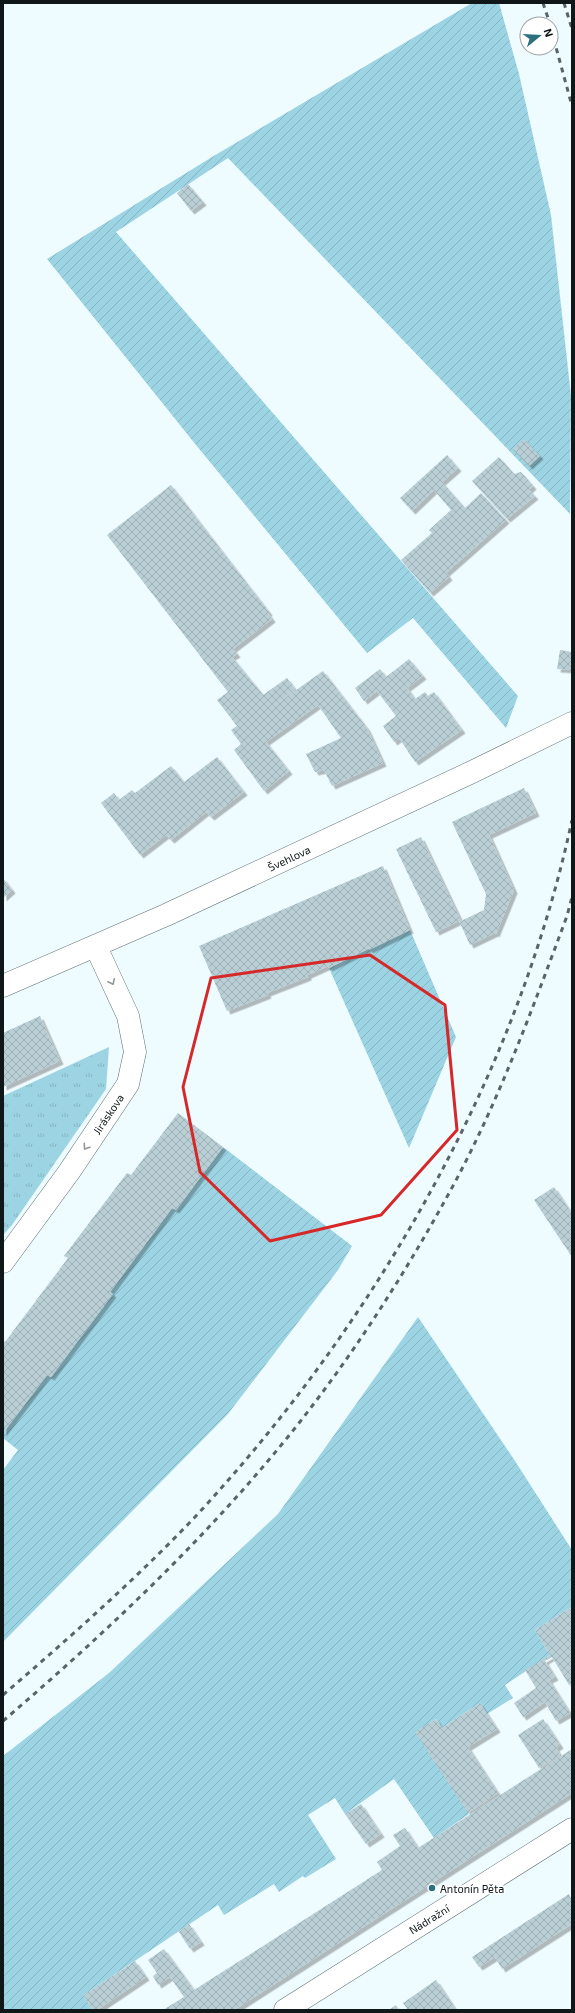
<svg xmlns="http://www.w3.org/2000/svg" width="575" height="2013" font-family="'Exo 2',sans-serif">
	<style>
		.park { fill: url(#park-tufts) }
		.garden { fill: url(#garden-furrows) }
		.building { fill: url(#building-cross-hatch); filter: url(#shadow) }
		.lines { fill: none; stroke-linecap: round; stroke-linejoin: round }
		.minor-casing { stroke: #5e7278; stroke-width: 23 }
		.minor { stroke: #fff; stroke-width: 22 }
		.rail { stroke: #5a6366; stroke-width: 3; stroke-dasharray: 5 5; stroke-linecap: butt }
		.oneway { stroke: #939798 }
		.marked { fill: none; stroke: #d62828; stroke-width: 3; stroke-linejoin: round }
		.poi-dot { fill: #2c7080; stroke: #fff; stroke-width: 1.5 }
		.labels { text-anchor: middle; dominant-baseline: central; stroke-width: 3.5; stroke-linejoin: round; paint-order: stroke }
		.street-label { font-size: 11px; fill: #0f1719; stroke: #fff }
		.poi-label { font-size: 11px; fill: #0f1719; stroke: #fff; text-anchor: start }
	</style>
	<defs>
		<pattern id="park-tufts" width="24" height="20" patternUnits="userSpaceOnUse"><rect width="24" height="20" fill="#9cd4e3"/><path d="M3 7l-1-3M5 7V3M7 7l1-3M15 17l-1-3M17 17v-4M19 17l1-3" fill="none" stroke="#85b5c2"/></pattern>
		<pattern id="garden-furrows" width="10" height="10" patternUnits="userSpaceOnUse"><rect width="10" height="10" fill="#9cd4e3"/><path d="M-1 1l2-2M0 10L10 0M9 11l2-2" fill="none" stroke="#85b5c2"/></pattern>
		<pattern id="building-cross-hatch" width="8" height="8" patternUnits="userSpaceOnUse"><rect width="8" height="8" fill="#b9cfd5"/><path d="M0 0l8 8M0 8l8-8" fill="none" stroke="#9eb1b6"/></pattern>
		<filter id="shadow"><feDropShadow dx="3.5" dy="3.5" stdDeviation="0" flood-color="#0004"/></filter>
	</defs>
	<rect width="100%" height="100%" fill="#eefbff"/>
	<!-- park -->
	<path class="park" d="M109,1047L106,1089L12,1225L3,1235V1096Z"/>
	<!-- garden -->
	<g class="garden">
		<path d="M472,3H499L519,74L551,215L571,396L570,514L228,158L116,232L518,696L506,728L413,618L367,653L196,445L47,259L212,157Z"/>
		<path d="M410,930L456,1037L409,1148L329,968Z"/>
		<path d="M223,1147L352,1246L338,1270L228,1414L3,1642V1470L18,1450L3,1438V1433L47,1375L51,1377L112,1294L110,1292L172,1208L176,1210Z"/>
		<path d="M418,1317L515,1461L572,1550V1612L570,1608L535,1630L550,1655L505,1685L513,1698L487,1714L480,1703L442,1728L436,1719L416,1732L469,1814L434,1838L394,1779L345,1814L335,1798L308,1815L336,1859L305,1878L303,1876L279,1892L274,1884L224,1915L218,1905L84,1995L92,2010H3V1756L109,1673L278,1514Z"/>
	</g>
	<!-- building -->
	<g class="building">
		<path d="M188,184L203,202L191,211L177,193Z"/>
		<path d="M524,439L540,456L529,466L513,449Z"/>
		<path d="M447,455L458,468L442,482L465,508L481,493L506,520L446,573L449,577L430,593L401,560L432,533L429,530L451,510L434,490L412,511L400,498Z"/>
		<path d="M499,457L514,474L521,472L533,486L529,490L535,496L507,519L472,481Z"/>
		<path d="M171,485L269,612L268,613L272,619L233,649L237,654L232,657L263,695L287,678L295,689L268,710L323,671L367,728L383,763L332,786L324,770L315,772L306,754L341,738L318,705L266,742L289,771L264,791L234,750L241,744L231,730L237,726L217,700L228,692L107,535Z"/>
		<path d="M560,650L572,652V670L557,669Z"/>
		<path d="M409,659L423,676L407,688L415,699L425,692L428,696L434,692L462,730L415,762L399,738L394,742L383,726L396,716L377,691L364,701L355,688L380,669L386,677Z"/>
		<path d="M217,757L244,792L211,817L206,812L171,840L166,835L140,855L101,803L114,793L119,800L132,790L135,793L171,766L184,782Z"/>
		<path d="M524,788L536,813L489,835L514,890L496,934L495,933L470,945L459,921L436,932L396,849L421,837L461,921L484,910L486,894L452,822Z"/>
		<path d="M383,866L410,930L369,950V948L329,968L328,966L308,975V977L267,993L268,995L227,1011L199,946Z"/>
		<path d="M3,878L12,890L3,898Z"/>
		<path d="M40,1016L60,1061L3,1087V1033Z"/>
		<path d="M178,1113L223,1147L176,1210L172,1208L110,1292L113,1294L51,1377L47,1375L3,1433V1341L5,1342L68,1258L64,1256L127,1173L131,1175Z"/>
		<path d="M554,1187L572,1214V1257L534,1200Z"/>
		<path d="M570,1608L572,1612V1683L569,1685L552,1657L545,1661L555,1677L549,1680L570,1713L556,1721L545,1702L523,1717L514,1703L536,1688L525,1670L550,1655L535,1630Z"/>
		<path d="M480,1703L497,1729L468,1747L498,1793L468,1813L415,1732L436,1719L442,1728Z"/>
		<path d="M543,1719L560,1745L556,1748L560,1755L539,1768L518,1735Z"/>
		<path d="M572,1749V1793L242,2005L234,2010H163L184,1997L170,1977L158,1985L153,1976L157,1973L148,1960L164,1949L194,1990L382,1870L377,1862L400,1846L393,1835L405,1828L418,1848Z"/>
		<path d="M361,1804L381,1834L366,1844L345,1814Z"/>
		<path d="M569,1894L572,1900V1924L502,1969L495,1957L479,1967L472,1957Z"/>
		<path d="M189,1924L201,1942L190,1949L179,1932Z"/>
		<path d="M135,1961L146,1977L97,2010H92L84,1995Z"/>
		<path d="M436,1980L456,2010H408L403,2003Z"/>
		<path d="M396,2005L399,2010H389Z"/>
	</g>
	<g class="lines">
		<!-- minor casing -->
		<g class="minor-casing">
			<g id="minor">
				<path d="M3,986L166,915L472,772L572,723"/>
				<path d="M3,1262L69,1172L128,1084L135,1052L128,1016L96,947"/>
				<path d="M285,2010L572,1829"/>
			</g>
		</g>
		<!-- minor -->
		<use href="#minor" class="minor"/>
		<!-- rail -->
		<g class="rail">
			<path d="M543,3L550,24"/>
			<path d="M564,3L572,29"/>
			<path d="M551,29L572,106"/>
			<path d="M3,1695C69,1638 135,1580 195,1517C373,1326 517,1077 572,820"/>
			<path d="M3,1721C109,1630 212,1533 299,1423C358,1348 409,1267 454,1184C500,1098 533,1007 567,916L572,897"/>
		</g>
	</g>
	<!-- one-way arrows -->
	<defs><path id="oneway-chevron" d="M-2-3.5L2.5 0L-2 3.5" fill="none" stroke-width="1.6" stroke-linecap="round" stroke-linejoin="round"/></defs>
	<g class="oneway">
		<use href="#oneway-chevron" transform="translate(112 982) rotate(65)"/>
		<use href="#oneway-chevron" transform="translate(86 1147) rotate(124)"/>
	</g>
	<!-- marked area -->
	<path class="marked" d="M370,955L445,1005L457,1130L381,1215L270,1241L200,1172L183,1087L211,978Z"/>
	<!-- markers -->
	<circle class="poi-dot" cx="432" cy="1888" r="4"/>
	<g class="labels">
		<!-- street labels -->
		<g class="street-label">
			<text transform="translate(289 858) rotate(-25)">Švehlova</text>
			<text transform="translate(108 1114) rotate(-56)">Jiráskova</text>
			<text transform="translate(429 1919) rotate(-32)">Nádražní</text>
		</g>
		<!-- poi labels -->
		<g class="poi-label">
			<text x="440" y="1888">Antonín Pěta</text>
		</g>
	</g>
	<!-- border -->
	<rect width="575" height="2013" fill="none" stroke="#0f1719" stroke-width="8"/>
	<!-- north arrow -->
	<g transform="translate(539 36) rotate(72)"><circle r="19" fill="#ffffff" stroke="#9fa2a3"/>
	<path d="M0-3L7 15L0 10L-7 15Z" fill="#2c7080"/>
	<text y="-6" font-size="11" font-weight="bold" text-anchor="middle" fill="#0f1719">N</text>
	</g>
</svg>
